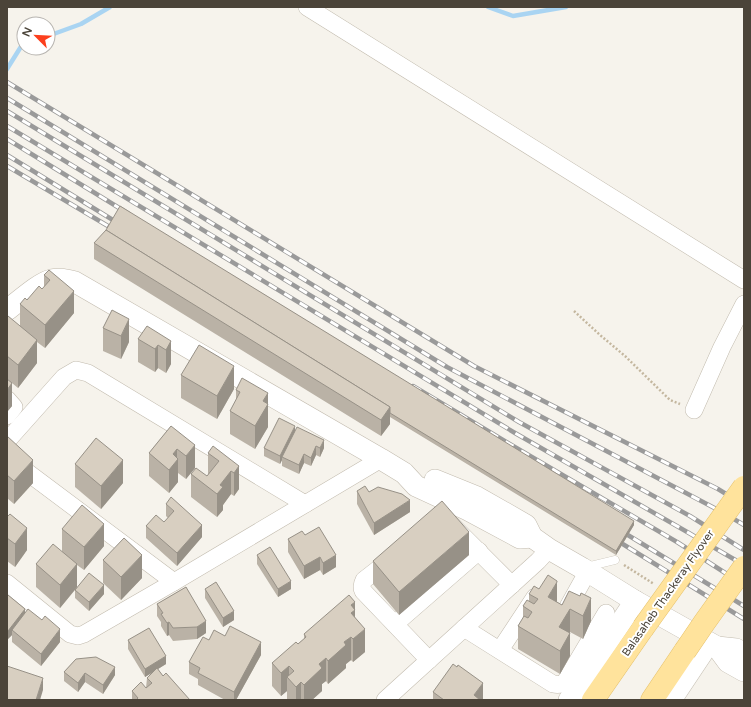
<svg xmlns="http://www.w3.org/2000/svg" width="751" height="707" font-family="'Varela Round',sans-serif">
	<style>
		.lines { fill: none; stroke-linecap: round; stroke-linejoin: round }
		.stream { stroke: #a9d4f2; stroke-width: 4.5 }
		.service-casing { stroke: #c2bbae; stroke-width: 9 }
		.minor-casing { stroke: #c2bbae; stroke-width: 18 }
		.tertiary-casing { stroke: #c2bbae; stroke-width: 22 }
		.primary-casing { stroke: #e6c16a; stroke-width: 23 }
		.path { stroke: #c4b79f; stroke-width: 2.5; stroke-dasharray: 2 2; stroke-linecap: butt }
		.service { stroke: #fff; stroke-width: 8 }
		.minor { stroke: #fff; stroke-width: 17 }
		.tertiary { stroke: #fff; stroke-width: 21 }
		.primary { stroke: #ffe39c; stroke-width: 22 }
		.rail-casing { stroke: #9a9a9a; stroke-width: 4.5 }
		.rail { stroke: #fff; stroke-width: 3; stroke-dasharray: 9; stroke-linecap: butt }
		.primary-bridge-casing { stroke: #e6c16a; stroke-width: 23; stroke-linecap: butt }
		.primary-bridge { stroke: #ffe39c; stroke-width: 22 }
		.wall { fill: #bab2a6 }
		.shaded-wall { fill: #979187 }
		.building { fill: #d8cfc1; stroke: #979187 }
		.labels { text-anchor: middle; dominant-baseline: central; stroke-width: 4; stroke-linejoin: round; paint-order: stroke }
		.street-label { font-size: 11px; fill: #4b4439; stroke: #fff }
	</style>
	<rect width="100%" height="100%" fill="#f6f3ec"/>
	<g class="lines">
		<!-- stream -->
		<g class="stream">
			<path d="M488,7L513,16L566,7"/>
			<path d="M48,36L81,24L110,7"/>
			<path d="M7,69L22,45L24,44"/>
		</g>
		<!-- service casing -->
		<g class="service-casing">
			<path id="service" d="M586,567L615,560"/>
		</g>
		<!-- minor casing -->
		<g class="minor-casing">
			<g id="minor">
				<path d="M307,7L744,280"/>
				<path d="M7,399L14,407L7,416"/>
				<path d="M694,410L722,347L744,304"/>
				<path d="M7,441L64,377L76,370L88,373L305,504"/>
				<path d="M7,457L174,582"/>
				<path d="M452,525L512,585"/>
				<path d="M391,559L364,580C362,584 361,587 363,591L429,660"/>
				<path d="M7,583L70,634L78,636L84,634L174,582L381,459"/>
				<path d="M564,614L588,571"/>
				<path d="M395,624L479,551"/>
				<path d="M464,628L553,684C558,685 561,685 565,682L606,613"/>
				<path d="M500,650L535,597"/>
				<path d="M385,700L538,561L549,549"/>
			</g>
		</g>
		<!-- tertiary casing -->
		<g class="tertiary-casing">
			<g id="tertiary">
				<path d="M7,310C17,303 40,282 51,280C59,278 67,280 75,282L381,459L404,473L416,486L468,510L520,538L532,537"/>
				<path d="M435,480L477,497L526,525L532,537L549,549L582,568L635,601L717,647L728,662L744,671"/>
				<path d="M717,647L736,649L744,653"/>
				<path d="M569,700L635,601"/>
				<path d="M671,700L709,643"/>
			</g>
		</g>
		<!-- primary casing -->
		<g class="primary-casing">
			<g id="primary">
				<path d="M593,700L643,628"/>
				<path d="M652,700L685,651"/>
			</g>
		</g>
		<!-- path -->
		<g class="path">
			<path d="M574,311L600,335L625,356L670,400L680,404"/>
			<path d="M624,565L654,584"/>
		</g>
		<!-- service -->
		<use href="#service" class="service"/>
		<!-- minor -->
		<use href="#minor" class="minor"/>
		<!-- tertiary -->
		<use href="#tertiary" class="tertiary"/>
		<!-- primary -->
		<use href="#primary" class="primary"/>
		<!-- rail casing -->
		<g class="rail-casing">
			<g id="rail">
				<path d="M7,82L474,366L718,489L744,505"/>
				<path d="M7,98L447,367L722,512L744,525"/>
				<path d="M7,111L519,422L690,516L744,550"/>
				<path d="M7,126L515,433L682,529L744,565"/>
				<path d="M7,139L129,214"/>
				<path d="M7,155L121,225"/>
				<path d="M7,166L118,232"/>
				<path d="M413,386L508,443L677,542L744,585"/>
				<path d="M618,529L744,606"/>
				<path d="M613,538L744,619"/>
			</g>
		</g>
		<!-- rail -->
		<use href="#rail" class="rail"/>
		<!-- primary-bridge casing -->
		<g class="primary-bridge-casing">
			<g id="primary-bridge">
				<path d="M643,628L744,487"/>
				<path d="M685,651L704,623L744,567"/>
			</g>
		</g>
		<!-- primary-bridge -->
		<use href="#primary-bridge" class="primary-bridge"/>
	</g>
	<!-- wall -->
	<g class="wall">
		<path d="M94,243L634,525L616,555L390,417V424L381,436L94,259Z"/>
		<path d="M49,270L74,313L45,348L37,342V363L18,388L12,383V406L7,412V317L20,326V304L42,289L44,287V275Z"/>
		<path d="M112,310L129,342L121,359L103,351V328Z"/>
		<path d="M138,339L171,341V364L166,373L158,368L155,372L138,362Z"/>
		<path d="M181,375L234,389L217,419L181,398Z"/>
		<path d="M236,390L268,393V427L255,449L230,434V411L236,400Z"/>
		<path d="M171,426L195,468L186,479L178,473V482L169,493L149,476V453Z"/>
		<path d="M295,430L324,448L320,457L316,455L311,466L304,463L299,474L282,466V460L280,464L264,456V448Z"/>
		<path d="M7,436L33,483L14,504L7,498Z"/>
		<path d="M208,453L239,466V489L234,496L231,494L223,505V510L217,517L191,497V474L207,476L208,475Z"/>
		<path d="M75,464L123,483L101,509L75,487Z"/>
		<path d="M357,491L369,492L410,512L374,535L357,504Z"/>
		<path d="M166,504L202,537L177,566L146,538V526L164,522L168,518L166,516Z"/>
		<path d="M7,517L27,550L15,567L7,561Z"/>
		<path d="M62,529L104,546L84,570L77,565V587L104,594L89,611L75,598V590L60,608L36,587V564L62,551Z"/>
		<path d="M305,535L336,567L323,575L320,570L304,579L288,552V539Z"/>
		<path d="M257,555L291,589L278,597L257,564Z"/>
		<path d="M469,555L399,615L373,584V561Z"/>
		<path d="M103,560L142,578L121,600L103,583Z"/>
		<path d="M186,587L206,633L197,639L173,641L169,635L167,636L161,626V622L157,616V604Z"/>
		<path d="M205,589L234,620L223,627L205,598Z"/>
		<path d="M569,591L591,621L583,639L570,632V656L560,674L518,649V626L523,619V606L529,601V594L557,602L562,605Z"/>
		<path d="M7,596L60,642L41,666L12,642V635L8,639L7,638Z"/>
		<path d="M355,602V617L365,652L353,662L351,660L346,664V668L328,684L326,681L322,684V691L312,700H287V691L281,696L272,686V663L304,639V634Z"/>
		<path d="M128,640L166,664L158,669L163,676L190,700H132V691L146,688L147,678L152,673L145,677L128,649Z"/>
		<path d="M209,640L261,655L236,700H225L198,685V679L189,674V662Z"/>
		<path d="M76,659L115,675L103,694L85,682L78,692L64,681V672Z"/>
		<path d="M433,692L483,700H433Z"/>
	</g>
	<!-- shaded-wall -->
	<g class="shaded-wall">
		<path d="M74,291V313L45,348V325Z"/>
		<path d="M129,319V342L121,359V336Z"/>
		<path d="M37,340V363L18,388V365Z"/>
		<path d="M171,341V364L166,373V350Z"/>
		<path d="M158,345V368L155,372V349Z"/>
		<path d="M234,366V389L217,419V396Z"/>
		<path d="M12,383V406L7,412V390Z"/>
		<path d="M268,393V427L255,449V426L263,401Z"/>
		<path d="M390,407V424L381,436V420Z"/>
		<path d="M295,426V435L282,457V460L280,464V456Z"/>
		<path d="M324,440V448L320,457V448Z"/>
		<path d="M195,445V468L186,479V456Z"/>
		<path d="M316,446V455L311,466V458Z"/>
		<path d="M177,449V460L178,459V482L169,493V470L173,454Z"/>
		<path d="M304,454V463L299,474V465Z"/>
		<path d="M33,460V483L14,504V481Z"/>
		<path d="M123,460V483L101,509V486Z"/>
		<path d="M239,466V489L234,496V473Z"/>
		<path d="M231,471V494L223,505V510L217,517V494L220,485Z"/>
		<path d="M410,500V512L374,535V523Z"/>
		<path d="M634,521V525L616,555V551Z"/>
		<path d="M104,524V546L84,570V547Z"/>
		<path d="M202,525V537L177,566V553Z"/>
		<path d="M27,528V550L15,567V544Z"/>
		<path d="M469,532V555L399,615V592Z"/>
		<path d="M142,555V578L121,600V577Z"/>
		<path d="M336,555V567L323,575V563Z"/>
		<path d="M320,557V570L304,579V566Z"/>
		<path d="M77,564V587L60,608V585Z"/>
		<path d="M291,581V589L278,597V589Z"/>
		<path d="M557,582V605L548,597Z"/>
		<path d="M104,585V594L89,611V602Z"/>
		<path d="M591,598V621L583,639V616Z"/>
		<path d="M355,602V633L351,636V605Z"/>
		<path d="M25,609V618L12,630V635L8,639V631Z"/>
		<path d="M570,609V632L559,650V627Z"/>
		<path d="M234,611V620L223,627V618Z"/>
		<path d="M206,621V633L197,639V627Z"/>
		<path d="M169,622V635L167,636V623Z"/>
		<path d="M60,629V642L41,666V654Z"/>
		<path d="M365,629V652L353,662V639Z"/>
		<path d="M570,633V656L560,674V651Z"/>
		<path d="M351,637V660L346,664V668L328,684V661L344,642Z"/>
		<path d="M261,642V655L236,700H234V692Z"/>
		<path d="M166,656V664L145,677V669Z"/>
		<path d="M326,658V681L322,684V691L312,700H304V685L319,664Z"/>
		<path d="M289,666V679L287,677V691L281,696V673Z"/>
		<path d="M115,667V675L103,694V685Z"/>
		<path d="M85,673V682L78,692V683Z"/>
		<path d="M43,678V690L40,700H36Z"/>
		<path d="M301,682V700H296V687Z"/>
		<path d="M483,683V700H474V695Z"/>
	</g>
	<!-- building -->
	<g class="building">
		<path d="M120,206L634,521L616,551L390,413V407L106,230Z"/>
		<path d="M106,230L390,407L381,420L94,243Z"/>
		<path d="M49,270L74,291L45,325L20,304L25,298L27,300L39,286L42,289L50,280L44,275Z"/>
		<path d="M112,310L129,319L121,336L103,328Z"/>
		<path d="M8,316L37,340L18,365L7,356V317Z"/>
		<path d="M147,326L171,341L166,350L158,345L155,349L138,339Z"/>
		<path d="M199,345L234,366L217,396L181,375Z"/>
		<path d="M242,378L268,393L263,401L268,404L255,426L230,411L240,392L236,390Z"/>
		<path d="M7,379L12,383L7,390Z"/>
		<path d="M279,418L295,426L280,456L264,448Z"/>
		<path d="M171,426L195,445L186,456L177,449L173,454L178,459L169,470L149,453Z"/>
		<path d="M297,427L324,440L320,448L316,446L311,458L304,454L299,465L282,457Z"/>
		<path d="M7,436L33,460L14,481L7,475Z"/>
		<path d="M96,438L123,460L101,486L75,464Z"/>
		<path d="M213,446L239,466L234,473L231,471L220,485L223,487L217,494L191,474L196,468L207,476L219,461L208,453Z"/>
		<path d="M365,486L369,492L378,487L402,494L410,500L374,523L357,491Z"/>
		<path d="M171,497L202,525L177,553L146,526L156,515L164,522L174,511L166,504Z"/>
		<path d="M442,501L469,532L399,592L373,561Z"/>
		<path d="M82,505L104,524L84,547L62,529Z"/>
		<path d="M10,514L27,528L15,544L7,538V517Z"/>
		<path d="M319,527L336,555L323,563L320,557L304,566L288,539L302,531L305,535Z"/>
		<path d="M124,538L142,555L121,577L103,560Z"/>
		<path d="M53,544L77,564L60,585L36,564Z"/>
		<path d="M270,547L291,581L278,589L257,555Z"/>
		<path d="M89,573L104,585L89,602L75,590Z"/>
		<path d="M548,575L557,581V582L548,597L562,605L569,591L580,596L581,593L591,598L583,616L570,609L559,627L570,633L560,651L518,626L524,616L528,618L532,612L523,606L527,600L534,604L538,599L529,594L534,586L539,589Z"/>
		<path d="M216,582L234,611L223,618L205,589Z"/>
		<path d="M186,587L206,621L197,627L173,628L169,622L167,623L161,614L163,613L157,604Z"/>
		<path d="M8,595L25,609L8,631L7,630V596Z"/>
		<path d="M349,595L355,602L351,605L355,610L351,613L365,629L353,639L351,637L344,642L346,645L328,661L326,658L319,664L322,668L304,685L301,682L296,687L287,677L294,671L289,666L281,673L272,663L296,642L298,644L306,637L304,634Z"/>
		<path d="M28,609L42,620L45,616L60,629L41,654L12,630Z"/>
		<path d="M230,626L261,642L234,692L198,673L200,668L189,662L203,637L209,640L214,630L225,636Z"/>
		<path d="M149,628L166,656L145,669L128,640Z"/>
		<path d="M96,657L115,667L103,685L85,673L78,683L64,672L76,659Z"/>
		<path d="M453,664L457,667L458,665L483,683L474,695L480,700H444L433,692Z"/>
		<path d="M7,666L43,678L36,700H7Z"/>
		<path d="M157,668L163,676L166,673L190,700H136L138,698L132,691L141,682L146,688L152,683L147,678Z"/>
	</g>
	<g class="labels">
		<!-- street labels -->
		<g class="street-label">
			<text transform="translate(668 593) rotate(-55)">Balasaheb Thackeray Flyover</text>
		</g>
	</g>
	<!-- border -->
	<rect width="751" height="707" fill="none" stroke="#4b4439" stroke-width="16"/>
	<!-- north arrow -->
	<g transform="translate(36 36) rotate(294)"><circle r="19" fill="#ffffff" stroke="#b7b4b0"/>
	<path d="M0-3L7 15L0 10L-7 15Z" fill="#fc3f1d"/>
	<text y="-6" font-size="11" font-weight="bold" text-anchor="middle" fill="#4b4439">N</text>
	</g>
</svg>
